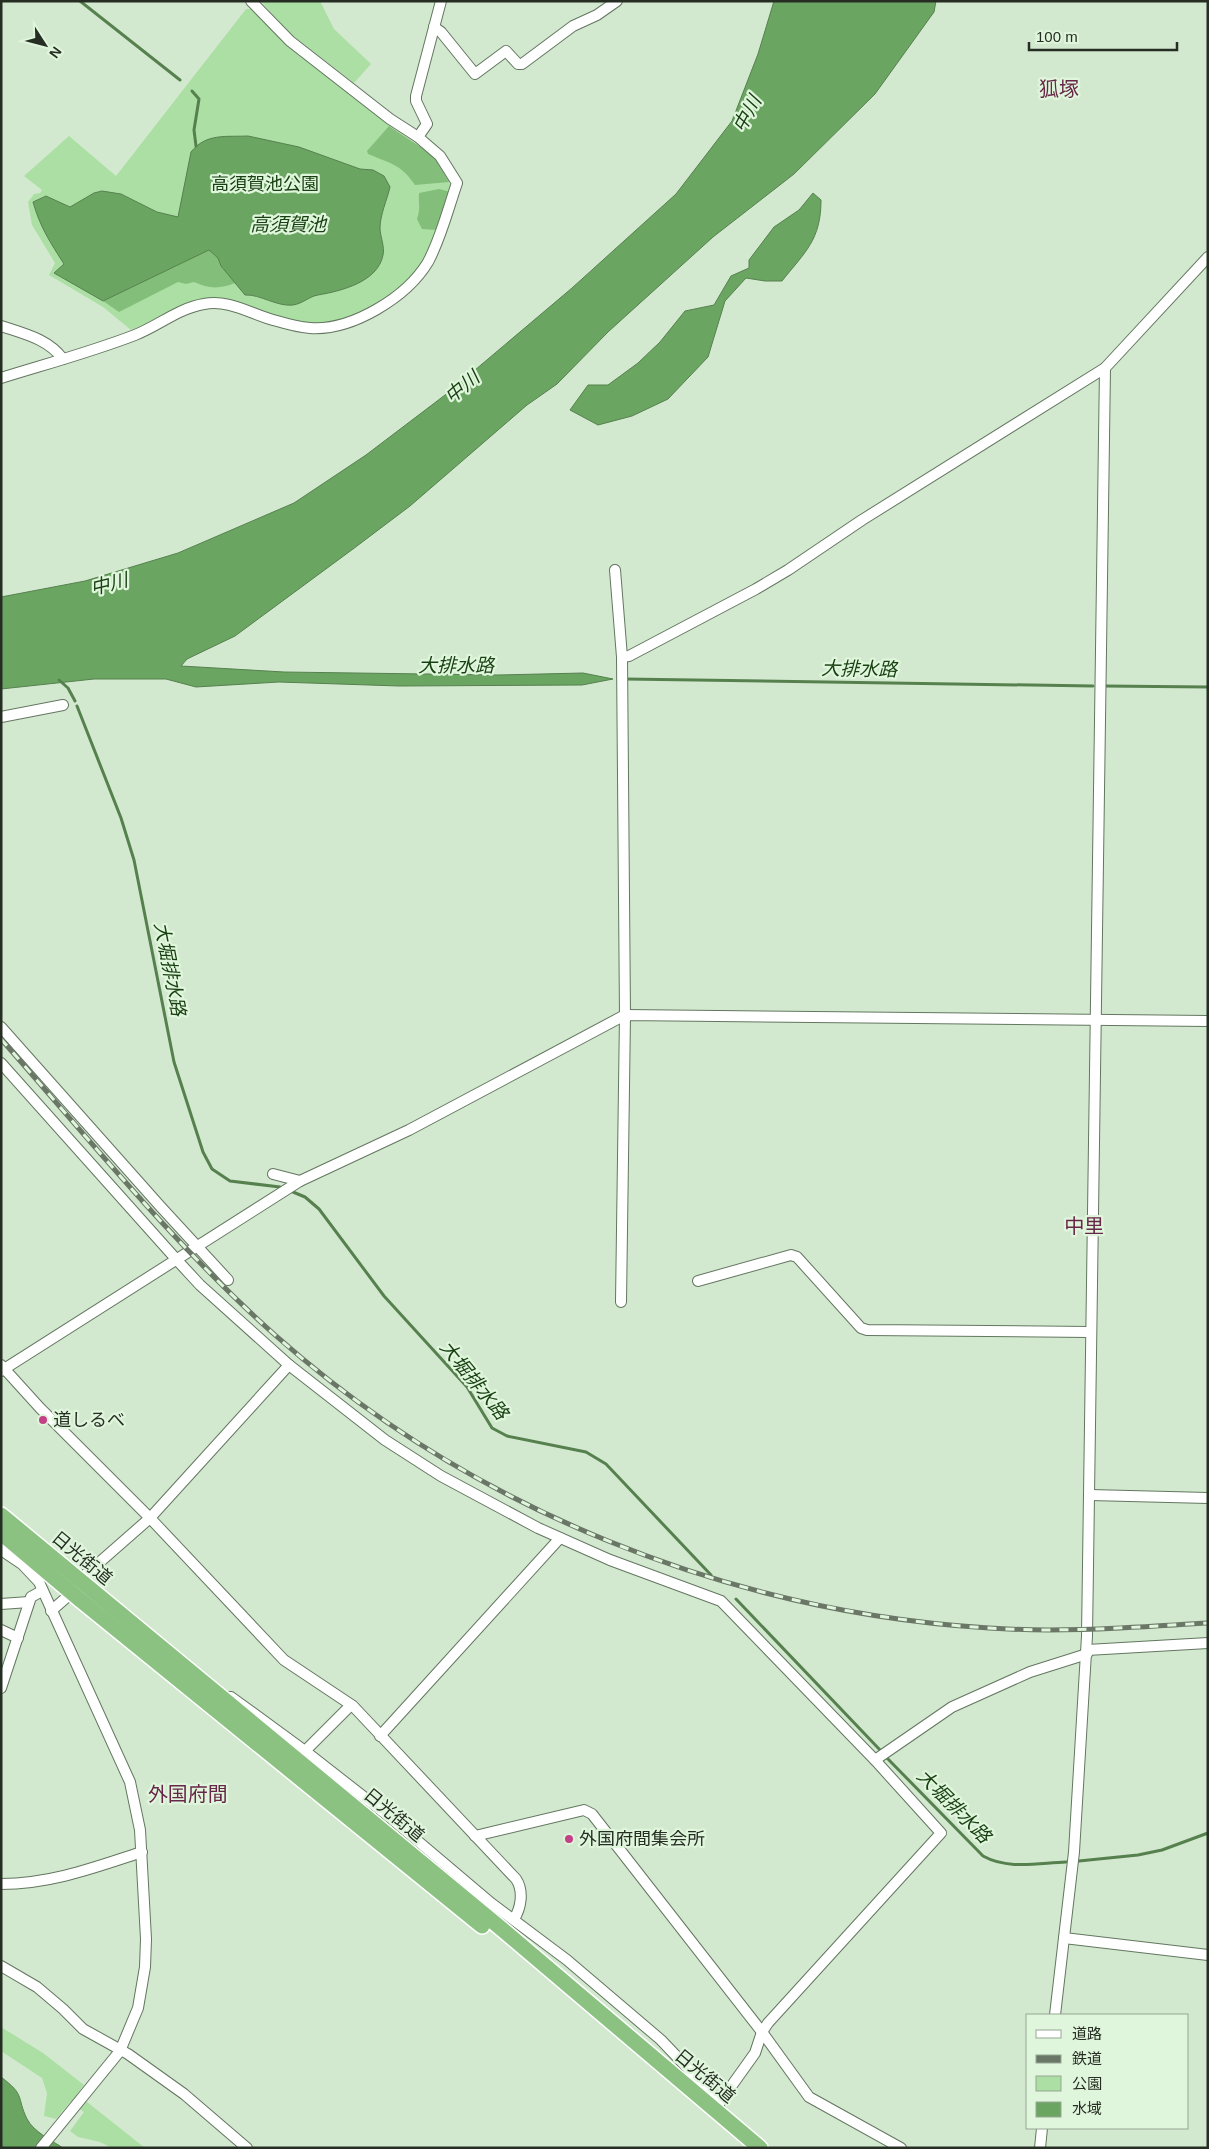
<svg xmlns="http://www.w3.org/2000/svg" width="1209" height="2149" font-family="Arial,'Noto Sans JP',sans-serif">
	<style>
		.green { fill: #acdfa4 }
		.forest { fill: #83bf7a }
		.water { fill: #6ba562; stroke: #56814f }
		.lines { fill: none; stroke-linecap: round; stroke-linejoin: round }
		.stream { stroke: #56814f; stroke-width: 3 }
		.minor-casing { stroke: #637760; stroke-width: 12 }
		.highway-casing { stroke: #fff; stroke-width: 18 }
		.minor { stroke: #fff; stroke-width: 10 }
		.highway { stroke: #8bc282; stroke-width: 15 }
		.rail-casing { stroke: #6a7767; stroke-width: 5 }
		.rail { stroke: #e0f6dc; stroke-width: 3; stroke-dasharray: 9; stroke-linecap: butt }
		.poi-dot { fill: #c54187; stroke: #e0f6dc; stroke-width: 2 }
		.labels { text-anchor: middle; dominant-baseline: central; stroke-width: 4.5; stroke-linejoin: round; paint-order: stroke }
		.park-label { font-size: 18px; fill: #184012; stroke: #e0f6dc }
		.poi-label { font-size: 18px; fill: #262e24; stroke: #e0f6dc; text-anchor: start }
		.street-label { font-size: 18px; fill: #262e24; stroke: #e0f6dc }
		.water-label { font-size: 19px; font-style: italic; fill: #173f11; stroke: #e0f6dc }
		.quarter-label { font-size: 20px; fill: #672748; stroke: #e0f6dc }
	</style>
	<rect width="100%" height="100%" fill="#d3e9cf"/>
	<!-- green -->
	<g class="green">
		<path d="M261,1H320L334,29L371,64L354,83L287,31Z"/>
		<path d="M246,9H252L285,43L402,136L433,155L452,188L426,257C400,302 341,333 290,320C259,312 235,299 201,301C189,302 146,324 131,330L103,307L49,275L55,263L32,225L28,202L34,194L40,193L42,190L24,176L69,136L116,176Z"/>
		<path d="M1,2027L43,2053L84,2085L77,2094L145,2148H112L100,2142L78,2137L70,2131L84,2112L70,2102L56,2119L44,2116L47,2093L42,2078L1,2051Z"/>
	</g>
	<!-- forest -->
	<g class="forest">
		<path d="M389,126L433,155L449,182L415,185C401,164 389,163 368,154L367,151Z"/>
		<path d="M439,189L451,192L437,230L422,229L417,219C421,207 418,204 419,193Z"/>
		<path d="M209,250L218,258L221,266L235,283C220,289 209,289 194,282L186,284L178,282L119,312L103,301Z"/>
	</g>
	<!-- water -->
	<g class="water">
		<path d="M774,1H936L934,12L875,94L794,174L713,237L608,332L557,384L527,405L410,506L353,549L235,636L187,659L181,666L284,672L498,675L583,673L613,679L582,685L399,686L279,682L196,687L166,679H94L1,689V597L85,581L178,553L294,503L366,455L449,392L572,288L676,194L732,121L758,54Z"/>
		<path d="M248,136L299,147L360,169L373,170L384,176L390,187C387,200 380,215 380,228C380,236 385,247 383,255C378,282 341,291 318,295C310,296 302,304 293,305C277,307 260,294 245,295L221,266L218,258L209,250L103,301L54,273L64,264C50,242 40,227 33,202L46,196L70,207L94,193L102,191L121,194L157,212L178,217L191,152C206,133 226,137 248,136Z"/>
		<path d="M813,193L821,200C821,240 805,252 782,281H765L746,278L725,301L708,357L668,399L632,416L598,425L570,410L588,385H608L638,363L660,342L685,311L714,305L731,276L749,268V260L774,227L799,210Z"/>
		<path d="M1,2077C26,2096 16,2096 27,2119C34,2132 51,2140 63,2148H1Z"/>
	</g>
	<g class="lines">
		<!-- stream -->
		<g class="stream">
			<path d="M80,1L180,80"/>
			<path d="M192,91L199,99L194,130L196,146"/>
			<path d="M625,679L1093,686"/>
			<path d="M59,680L68,688L75,701"/>
			<path d="M1104,686L1208,687"/>
			<path d="M77,706L121,818L134,860L174,1062L203,1152L212,1169L230,1181L280,1187"/>
			<path d="M293,1192L305,1197L319,1209L384,1296L467,1387L492,1428L507,1436L586,1452L606,1464L711,1575"/>
			<path d="M736,1599L881,1751"/>
			<path d="M887,1758L983,1856C1008,1870 1038,1863 1066,1862"/>
			<path d="M1079,1861L1138,1855L1162,1850L1208,1833"/>
		</g>
		<!-- minor casing -->
		<g class="minor-casing">
			<g id="minor">
				<path d="M251,1L290,41L390,119L418,137"/>
				<path d="M434,27L441,32L475,74L506,51L518,64H522L573,26L597,15L617,1"/>
				<path d="M1,326C25,334 48,339 63,359"/>
				<path d="M1,378C46,364 91,352 135,335C158,326 179,308 204,304C230,299 252,315 277,321C287,324 299,327 310,328C352,331 407,297 428,262C441,238 448,209 457,183L440,156L418,137L427,124L416,101V96L441,1"/>
				<path d="M615,570L622,657L625,1015L621,1302"/>
				<path d="M622,657L629,656L756,589L788,570L862,520L1105,368L1208,257"/>
				<path d="M1,717L63,705"/>
				<path d="M1,1027L160,1206L228,1280"/>
				<path d="M1,1063L176,1259L200,1285L289,1365L385,1440L441,1476L538,1528L610,1560L721,1601L875,1760L941,1833L768,2023L762,2032L755,2053L715,2109"/>
				<path d="M273,1174L300,1181"/>
				<path d="M698,1281L791,1255L797,1257L861,1328L867,1330L1090,1332"/>
				<path d="M1,1365L40,1408L150,1518L284,1660L353,1706L516,1879C524,1891 521,1908 514,1919"/>
				<path d="M1,1371L300,1181L409,1130L625,1015L1208,1021"/>
				<path d="M1090,1495L1208,1498"/>
				<path d="M1,1550L22,1564L39,1582L130,1782L140,1830L146,1939L145,1967L138,2008L120,2051L41,2148"/>
				<path d="M85,1575L150,1518L289,1365"/>
				<path d="M1,1604L29,1602"/>
				<path d="M51,1611L67,1597"/>
				<path d="M1,1630L18,1638"/>
				<path d="M1087,1650L1208,1643"/>
				<path d="M1,1688L31,1597L42,1591"/>
				<path d="M231,1697L305,1751L351,1705"/>
				<path d="M380,1736L560,1538"/>
				<path d="M305,1751L387,1815L491,1903L567,1960L661,2040L720,2102"/>
				<path d="M875,1760L952,1707L1030,1672L1087,1654"/>
				<path d="M475,1836L584,1810L592,1814L762,2032L809,2097L901,2148"/>
				<path d="M1,1884C51,1884 96,1867 142,1852"/>
				<path d="M1064,1938L1208,1955"/>
				<path d="M1,1966L37,1987L63,2009L83,2029L128,2054L184,2094L247,2148"/>
				<path d="M1055,2015L1074,1852L1087,1636L1105,368"/>
				<path d="M1040,2148L1042,2128"/>
			</g>
		</g>
		<!-- highway casing -->
		<g class="highway-casing">
			<g id="highway">
				<path d="M1,1515L503,1930L760,2148"/>
				<path d="M1,1533L78,1598L482,1926"/>
			</g>
		</g>
		<!-- minor -->
		<use href="#minor" class="minor"/>
		<!-- highway -->
		<use href="#highway" class="highway"/>
		<!-- rail casing -->
		<g class="rail-casing">
			<path id="rail" d="M1,1039C90,1140 175,1246 275,1335C471,1509 728,1612 989,1628C1062,1633 1135,1627 1208,1623"/>
		</g>
		<!-- rail -->
		<use href="#rail" class="rail"/>
	</g>
	<!-- markers -->
	<g class="poi-dot">
		<circle cx="43" cy="1420" r="5"/>
		<circle cx="569" cy="1839" r="5"/>
	</g>
	<g class="labels">
		<!-- park labels -->
		<g class="park-label">
			<text x="265" y="184">高須賀池公園</text>
		</g>
		<!-- poi labels -->
		<g class="poi-label">
			<text x="53" y="1420">道しるべ</text>
			<text x="579" y="1839">外国府間集会所</text>
		</g>
		<!-- street labels -->
		<g class="street-label">
			<text transform="translate(82 1558) rotate(40)">日光街道</text>
			<text transform="translate(394 1815) rotate(40)">日光街道</text>
			<text transform="translate(705 2076) rotate(40)">日光街道</text>
		</g>
		<!-- water labels -->
		<g class="water-label">
			<text transform="translate(747 114) rotate(-62)">中川</text>
			<text x="288" y="224">高須賀池</text>
			<text transform="translate(462 387) rotate(-40)">中川</text>
			<text transform="translate(109 584) rotate(-14)">中川</text>
			<text x="456" y="665">大排水路</text>
			<text transform="translate(859 669) rotate(1)">大排水路</text>
			<text transform="translate(170 969) rotate(79)">大堀排水路</text>
			<text transform="translate(474 1380) rotate(51)">大堀排水路</text>
			<text transform="translate(954 1806) rotate(45)">大堀排水路</text>
		</g>
		<!-- quarter labels -->
		<g class="quarter-label">
			<text x="1059" y="89">狐塚</text>
			<text x="1084" y="1226">中里</text>
			<text x="188" y="1794">外国府間</text>
		</g>
	</g>
	<!-- border -->
	<rect width="1209" height="2149" fill="none" stroke="#262e24" stroke-width="5"/>
	<!-- legend -->
	<rect x="1026" y="2014" width="162" height="115" fill="#e0f6dc" stroke="#96a692"/>
	<rect x="1036" y="2030" width="25" height="8" fill="#ffffff" stroke="#96a692"/>
	<text x="1072" y="2039" font-size="15" fill="#262e24">道路</text>
	<rect x="1036" y="2055" width="25" height="8" fill="#6a7767" stroke="#96a692"/>
	<text x="1072" y="2064" font-size="15" fill="#262e24">鉄道</text>
	<rect x="1036" y="2076" width="25" height="15" fill="#acdfa4" stroke="#96a692"/>
	<text x="1072" y="2089" font-size="15" fill="#262e24">公園</text>
	<rect x="1036" y="2102" width="25" height="15" fill="#6ba562" stroke="#96a692"/>
	<text x="1072" y="2114" font-size="15" fill="#262e24">水域</text>
	<!-- north arrow -->
	<g transform="translate(45 45) rotate(126)" stroke="#e0f6dc" stroke-width="4" paint-order="stroke">
	<path d="M0-4L9 19L0 12L-9 19Z" fill="#262e24"/>
	<text y="-8" font-size="14" font-weight="bold" text-anchor="middle" fill="#262e24">N</text>
	</g>
	<!-- scale -->
	<path d="M1029 42v8h148v-8" fill="none" stroke="#262e24" stroke-width="2.5"/>
	<text x="1036" y="42" font-size="15" fill="#262e24" stroke="#e0f6dc" stroke-width="4" paint-order="stroke">100 m</text>
</svg>
